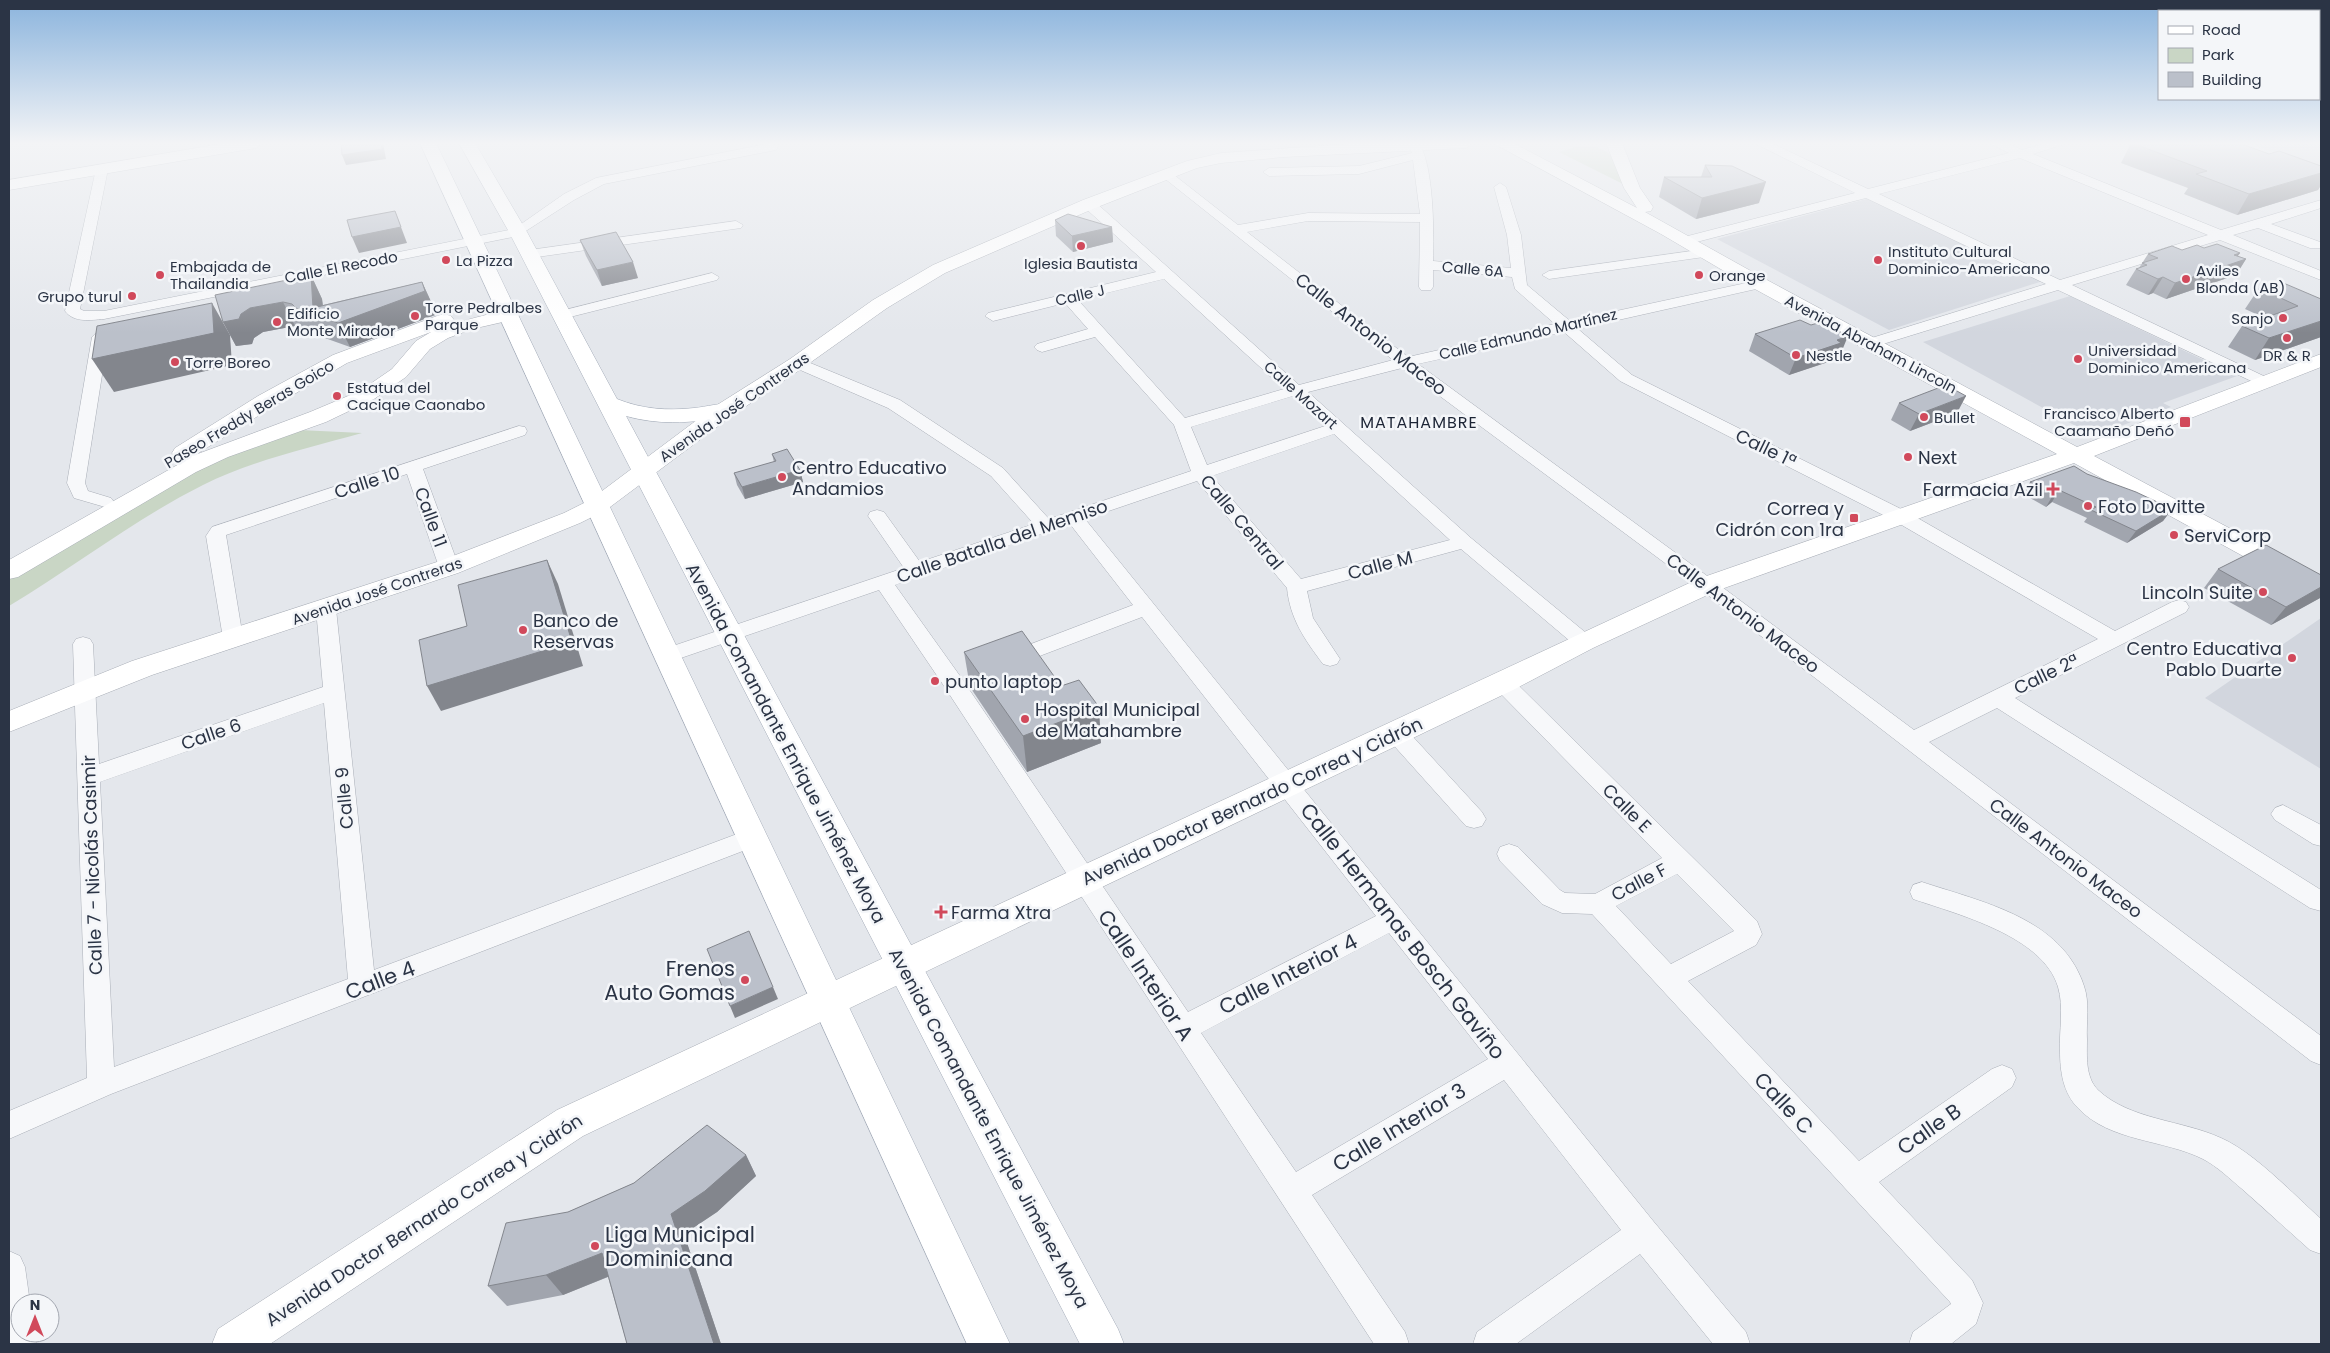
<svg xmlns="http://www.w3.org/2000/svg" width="2330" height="1353" font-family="Poppins,sans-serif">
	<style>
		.built { fill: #d2d6de }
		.green { fill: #c9d6c5 }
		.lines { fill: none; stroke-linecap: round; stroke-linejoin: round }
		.street-casing { stroke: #a9aeb7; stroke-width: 1 }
		.secondary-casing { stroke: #a9aeb7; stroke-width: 1 }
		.primary-casing { stroke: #a3abb8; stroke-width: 1 }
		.street { fill: #f7f8fa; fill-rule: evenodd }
		.secondary { fill: #fff; fill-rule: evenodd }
		.primary { fill: #fff; fill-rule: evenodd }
		.wall { fill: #a1a5ae }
		.shaded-wall { fill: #83868d }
		.building { fill: #bbc0ca; stroke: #83868d }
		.poi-dot { fill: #d1495b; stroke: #f4f6f9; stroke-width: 2 }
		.labels { text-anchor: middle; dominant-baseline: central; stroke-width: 5; stroke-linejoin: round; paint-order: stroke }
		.far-poi-label { font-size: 15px; fill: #2b3445; stroke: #f4f6f9; text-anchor: start }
		.far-street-label { font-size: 15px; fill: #2b3445; stroke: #f4f6f9 }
		.far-neighbourhood-label { font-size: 16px; letter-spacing: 1px; fill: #1d2536; stroke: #f4f6f9 }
		.street-label { font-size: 18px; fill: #2b3445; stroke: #f4f6f9 }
		.poi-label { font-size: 18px; fill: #2b3445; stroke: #f4f6f9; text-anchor: start }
		.near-street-label { font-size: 21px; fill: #2b3445; stroke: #f4f6f9 }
		.near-poi-label { font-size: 21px; fill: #2b3445; stroke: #f4f6f9; text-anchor: end }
	</style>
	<rect width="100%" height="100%" fill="#e4e7ec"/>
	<!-- built -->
	<g class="built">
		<path d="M2248,143H2321V169L2285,157Z"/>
		<path d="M1870,198L2043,281L1889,330L1717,239Z"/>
		<path d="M2070,296L2237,376L2163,403L2171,407L2094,436L1923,342Z"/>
		<path d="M2321,618V769L2205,698Z"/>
	</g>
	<!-- green -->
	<g class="green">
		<path d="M1579,146C1612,145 1612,158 1629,183L1627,186L1559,152Z"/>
		<path d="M299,430L362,433C309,448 253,460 203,485C135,519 74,567 9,606V575L228,453Z"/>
	</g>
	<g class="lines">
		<!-- street casing -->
		<g class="street-casing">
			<g id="street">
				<path d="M772,143L778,147L776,150L604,184L574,200L518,236L104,319C90,320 74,323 65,311L96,169L102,165L108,169L80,309L84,311H104L514,229L564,194L596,178Z"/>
				<path d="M1411,143H1419C1434,167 1434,233 1433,261L1511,268L1507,235L1494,187L1500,183L1506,187L1521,235L1527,285L1570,321L1760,280L1765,281L1767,284L1765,287L1578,329L1632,375L1907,512L2115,631L2172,602L2179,600L2186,602L2189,607L2186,612L2015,698L2321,890V911L2310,908L1997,708L1929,742L2321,1036V1065L2311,1061L1700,589L1402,368L1308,392L1471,538L1591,637L1594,642L1591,647L1584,649L1577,647L1461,549L1307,591L1313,618L1340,659L1337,664L1330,666L1323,664C1305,640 1290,619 1287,588L1197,481L1085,519L1654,1222L1746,1332L1750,1344H1713L1640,1254L1516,1344H1473L1477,1332L1621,1230L1504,1080L1312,1195L1405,1332L1409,1344H1374L944,686L879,590L675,660L668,662L661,660L658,655L661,650L904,568L868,516L870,512L877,510L884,512L920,562L1034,524L991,476L888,408L791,366L789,363L791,360H803L900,400L1003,468L1049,519L1191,471L1174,425L1095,337L1042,352L1037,350L1034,347L1037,344L1088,329L1065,303L993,321L985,316L988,313L1156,272L1084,207L1082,204L1084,201H1094L1299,385L1393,360L1159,174L1165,170L1169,171L1238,225L1308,213L1420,214L1413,160L1359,174L1269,176L1263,172L1269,168L1359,166L1412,153L1409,146ZM1308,221L1420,222L1419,287L1421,290H1431L1433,287V270L1512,277L1515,289L1555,324L1408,357L1247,232ZM1164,279L1284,389L1185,418L1078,300ZM1564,332L1620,381L1893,520L2098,639L1914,730L1714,581L1418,364ZM1293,396L1325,426L1207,465L1191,427ZM1334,434L1450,540L1301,579L1212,476ZM1070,524L1133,605L1002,655L999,660L1002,665L1009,667L1016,665L1142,617L1376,916L1188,1012L960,676L895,585ZM1389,933L1488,1059L1296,1172L1201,1033Z"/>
				<path d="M1754,143H1771L1868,189L2009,153L1989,143H2007L2022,150L2046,143H2068L2033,154L2221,230L2321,200V208L2271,224L2320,242V248H2310L2258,228L2233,235L2321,271V280L2220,240L2072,285L2270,379L2272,382L2270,385L2264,387L2058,290L1870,348L1865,346L1862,343L1865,340L2046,284L1866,198L1685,245L1680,244L1678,241L1680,238L1855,193ZM2020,158L2208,235L2060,280L1879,194Z"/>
				<path d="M736,221L743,225L741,228L530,258L523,254L530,250Z"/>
				<path d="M1706,249L1713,253L1711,256L1549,279L1542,275L1549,271Z"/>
				<path d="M712,273L719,277L717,280L562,319L555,315L557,312Z"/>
				<path d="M100,332L105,334L108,337L85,483L88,491L111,498L114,502L111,506L105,507L74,498L67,483L92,337L95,334Z"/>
				<path d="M519,426L525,427L527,431L525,435L423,469L459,567L456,571L449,573L442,571L439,567L407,474L226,535L243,638L240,643L233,645L226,643L223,638L206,536L212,527Z"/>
				<path d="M326,602L333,604L336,609L374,970L753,828L761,830L765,837L761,844L111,1094L9,1139V1111L87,1078L73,644L76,639L83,637L90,639L93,644L99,764L323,687L316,609L319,604ZM324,703L348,979L114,1067L100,782Z"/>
				<path d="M1503,676L1511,678L1757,921L1762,934L1756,945L1688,981L1859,1161L1992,1069L2002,1065L2012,1069L2016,1078L2012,1087L1879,1182L1972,1280L1983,1303L1976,1324L1951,1344H1909L1913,1332L1951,1304L1950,1302L1592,914L1562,913L1542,904L1500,861L1497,854L1500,847L1509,844L1518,847L1560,890L1565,893L1595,894L1662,858L1495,688L1492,683L1495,678ZM1677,874L1734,931L1671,964L1616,906Z"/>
				<path d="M1396,725L1404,727L1482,812L1486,819L1482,826L1474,828L1466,826L1388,739L1385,733L1388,727Z"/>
				<path d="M2283,805L2321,825V846L2313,844L2275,820L2271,814L2275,808Z"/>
				<path d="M1922,882C1982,902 2062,918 2084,986C2090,1003 2086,1022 2087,1039C2087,1056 2085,1077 2098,1090C2130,1120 2182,1120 2221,1138C2255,1153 2293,1194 2321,1219V1254L2310,1250C2287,1230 2265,1209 2242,1189C2230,1179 2218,1167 2203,1159C2163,1139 2110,1142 2078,1108C2063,1093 2060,1071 2060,1051C2059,1031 2064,1007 2058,987C2043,936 1957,914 1913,899L1910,892L1913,885Z"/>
				<path d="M9,1251L20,1256L25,1267L30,1303H20V1333H35L36,1344H9Z"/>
			</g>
		</g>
		<!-- secondary casing -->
		<g class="secondary-casing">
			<g id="secondary">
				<path d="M226,143H263L256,148L9,190V180Z"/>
				<path d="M1363,143H1473L1466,148L1284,157L1221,163L1197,168L1095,208L945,273L887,308L804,367L733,415L606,510L580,523L458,573L152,675L9,732V711L132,661L440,561L564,513L590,500L717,405L790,359L873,300L933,265L1083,200L1187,161L1221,153Z"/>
				<path d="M1493,143H1513L1637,208L1624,188L1606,143H1622L1640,188L1653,207L1651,211L1645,212L1767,280L2077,447L2321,354V367L2094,456L2321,577V596L2312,594L2074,463L1716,591L1593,648L1513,690L583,1136L270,1344H212L218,1329L557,1110L1698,579L2057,454L1753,288L1661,234Z"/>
				<path d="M509,309L516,311L519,315L516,319L472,329L448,338L430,349L406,377L374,399L326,422L228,457L196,472L18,577L9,579V560L188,459L175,458L172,453L175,448L258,396L333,355L437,316L444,314L451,316L454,320L451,324ZM431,332L416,341L392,369L360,391L310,412L195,455L274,406L347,363Z"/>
			</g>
		</g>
		<!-- primary casing -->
		<g class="primary-casing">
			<g id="primary">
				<path d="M420,143H436L1010,1344H967Z"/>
				<path d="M459,143H475L527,232L617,399C642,409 667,411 694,408C707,407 720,402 733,405L736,410L733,415C698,423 661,426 626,416L1118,1329L1124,1344H1080L509,232Z"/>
			</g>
		</g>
		<!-- street -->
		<use href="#street" class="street"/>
		<!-- secondary -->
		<use href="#secondary" class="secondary"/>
		<!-- primary -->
		<use href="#primary" class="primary"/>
	</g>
	<!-- wall -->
	<g class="wall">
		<path d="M2131,143L2269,154L2321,166V185L2318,190L2237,215L2184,194L2188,188L2121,163Z"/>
		<path d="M1705,165L1759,203L1696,219L1659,197L1664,177H1701Z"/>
		<path d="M1055,220L1112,227L1113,242L1073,252L1056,236Z"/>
		<path d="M580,240L638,278L602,286L586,256Z"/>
		<path d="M2204,248L2238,256L2246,259L2236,275L2166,299L2153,293L2148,295L2126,285L2136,269L2139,268L2148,254Z"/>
		<path d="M311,275L322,299L323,305L422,282L433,306L435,315L350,347L308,332L305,328L295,326L263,332L254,338L252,344L236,346L223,322Z"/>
		<path d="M2259,288L2321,299V337L2255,360L2228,347L2242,326L2265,318L2245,309Z"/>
		<path d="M1755,334L1841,353L1836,355L1834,360L1789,375L1749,351Z"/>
		<path d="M1899,403L1957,413L1910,431L1891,420Z"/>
		<path d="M772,454L800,470L803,482L745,499L737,485L734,473L774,462Z"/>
		<path d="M2087,474L2172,509L2163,521L2127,543L2084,522L2087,518L2052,502L2046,507L2023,494L2030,482Z"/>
		<path d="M2218,569L2321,575V596L2320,598L2271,625L2204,588Z"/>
		<path d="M964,652L1101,743L1027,772L970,687Z"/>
		<path d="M746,1155L756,1176L717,1212L684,1234L721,1344H627L608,1277L563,1295L507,1306L488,1286L568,1212L634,1183Z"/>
	</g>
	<!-- shaded-wall -->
	<g class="shaded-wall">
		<path d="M381,143H383L386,159L346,165L342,155Z"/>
		<path d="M2321,173V185L2318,190L2237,215L2249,194Z"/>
		<path d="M1766,182L1759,203L1696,219L1702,198Z"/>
		<path d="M395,211L407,243L359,253L352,237Z"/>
		<path d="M1112,227L1113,242L1073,252L1072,236Z"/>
		<path d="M2240,253L2233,263L2246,259L2236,275L2166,299L2175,283L2234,255Z"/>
		<path d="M633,262L638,278L602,286L597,270Z"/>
		<path d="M311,275L322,299L324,318L313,308Z"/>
		<path d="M2163,277L2153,293L2148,295L2158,279Z"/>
		<path d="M422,282L433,306L435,315L350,347L338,323Z"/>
		<path d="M283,302L295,326L263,332L254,338L252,344L236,346L223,322L241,314L250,308Z"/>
		<path d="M212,303L230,335L232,365L114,392L92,359Z"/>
		<path d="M2321,321V337L2255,360L2269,338Z"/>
		<path d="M1848,336L1841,353L1836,355L1834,360L1789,375L1796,358L1837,340Z"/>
		<path d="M1966,396L1957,413L1910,431L1919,414Z"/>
		<path d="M800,470L803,482L745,499L742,487Z"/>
		<path d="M2059,490L2052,502L2046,507L2053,495Z"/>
		<path d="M2172,509L2163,521L2127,543L2136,531Z"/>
		<path d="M547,560L558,584L583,666L441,711L427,686Z"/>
		<path d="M2321,587V596L2320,598L2271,625L2286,607Z"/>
		<path d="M1099,707L1101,743L1027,772L1023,736Z"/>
		<path d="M773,987L778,999L735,1018L730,1006Z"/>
		<path d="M746,1155L756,1176L717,1212L684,1234L721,1344H714L671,1214Z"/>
		<path d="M602,1253L617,1273L563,1295L546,1275Z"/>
	</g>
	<!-- building -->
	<g class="building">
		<path d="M341,143H381L382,149L342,155Z"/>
		<path d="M2132,143H2239L2269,154L2279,151L2321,166V173L2249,194L2196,174L2207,171Z"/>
		<path d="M1705,165L1732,166L1766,182L1702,198L1664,177H1712Z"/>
		<path d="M395,211L401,227L352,237L347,220Z"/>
		<path d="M1068,214L1112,227L1072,236L1055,220Z"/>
		<path d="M616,232L633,262L597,270L580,240Z"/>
		<path d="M2217,244L2240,253L2234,255L2246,259L2175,283L2163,277L2158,279L2136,269L2147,265L2142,263L2158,258L2148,254L2172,246L2182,250L2197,245L2204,248Z"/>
		<path d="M311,275L313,308L422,282L425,291L338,323L296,308L292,304L283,302L250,308L241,314L239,319L223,322L215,295Z"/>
		<path d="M2281,282L2321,299V321L2269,338L2242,326L2298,306L2259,288Z"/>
		<path d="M212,303L214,333L92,359L97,326Z"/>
		<path d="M1800,320L1811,325L1821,322L1848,336L1837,340L1841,343L1796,358L1755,334Z"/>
		<path d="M1946,385L1966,396L1919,414L1899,403Z"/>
		<path d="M787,449L800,470L742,487L734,473L776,461L772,454Z"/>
		<path d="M2074,466L2087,474L2136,492L2172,509L2136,531L2091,510L2096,507L2059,490L2053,495L2030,482Z"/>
		<path d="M2266,545L2321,575V587L2286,607L2218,569Z"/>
		<path d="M547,560L572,642L427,686L419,640L467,626L458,585Z"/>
		<path d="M1022,631L1061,686L1079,680L1099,707L1023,736L964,652Z"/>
		<path d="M749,931L773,987L730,1006L707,949Z"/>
		<path d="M707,1125L746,1155L705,1191L671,1214L714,1344H627L602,1253L546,1275L488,1286L506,1223L568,1212L634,1183Z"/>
	</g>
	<!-- sky -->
	<linearGradient id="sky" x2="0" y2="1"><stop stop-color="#8bb4dd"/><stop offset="0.43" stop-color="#f3f4f6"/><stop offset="1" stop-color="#f3f4f6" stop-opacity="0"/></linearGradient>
	<rect width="2330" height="333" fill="url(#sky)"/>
	<!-- markers -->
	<g class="poi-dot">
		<circle cx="1081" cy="246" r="5"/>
		<circle cx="446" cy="260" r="5"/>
		<circle cx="1878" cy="260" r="5"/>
		<circle cx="160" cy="275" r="5"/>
		<circle cx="1699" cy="275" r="5"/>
		<circle cx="2186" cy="279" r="5"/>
		<circle cx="132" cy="296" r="5"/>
		<circle cx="415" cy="316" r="5"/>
		<circle cx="2283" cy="318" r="5"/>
		<circle cx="277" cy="322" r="5"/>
		<circle cx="2287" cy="338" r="5"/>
		<circle cx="1796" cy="355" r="5"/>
		<circle cx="2078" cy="359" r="5"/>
		<circle cx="175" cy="362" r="5"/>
		<circle cx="337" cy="396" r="5"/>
		<circle cx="1924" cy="417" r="5"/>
		<rect x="2179" y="416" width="12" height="12" rx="2.5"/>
		<circle cx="1908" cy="457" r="5"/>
		<circle cx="782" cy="477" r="5"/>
		<path d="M2050.5 481.5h5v5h5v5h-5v5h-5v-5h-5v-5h5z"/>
		<circle cx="2088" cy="506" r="5"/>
		<rect x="1849" y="513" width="10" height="10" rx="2.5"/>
		<circle cx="2174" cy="535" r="5"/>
		<circle cx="2263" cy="592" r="5"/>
		<circle cx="523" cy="630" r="5"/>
		<circle cx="2292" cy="658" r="5"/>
		<circle cx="935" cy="681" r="5"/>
		<circle cx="1025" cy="719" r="5"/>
		<path d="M938.5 904.5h5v5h5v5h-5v5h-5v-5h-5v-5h5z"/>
		<circle cx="745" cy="980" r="5"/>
		<circle cx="595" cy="1246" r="5"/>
	</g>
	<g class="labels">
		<!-- far-poi labels -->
		<g class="far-poi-label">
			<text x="1888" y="251">Instituto Cultural<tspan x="1888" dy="17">Dominico-Americano</tspan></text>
			<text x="456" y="260">La Pizza</text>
			<text x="1081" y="263" text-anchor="middle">Iglesia Bautista</text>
			<text x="170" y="266">Embajada de<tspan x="170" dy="17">Thailandia</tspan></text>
			<text x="2196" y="270">Aviles<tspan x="2196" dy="17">Blonda (AB)</tspan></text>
			<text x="1709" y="275">Orange</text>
			<text x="122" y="296" text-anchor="end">Grupo turul</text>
			<text x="425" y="307">Torre Pedralbes<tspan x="425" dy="17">Parque</tspan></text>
			<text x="287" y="313">Edificio<tspan x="287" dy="17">Monte Mirador</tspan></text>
			<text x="2273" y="318" text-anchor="end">Sanjo</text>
			<text x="2088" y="350">Universidad<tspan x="2088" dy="17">Dominico Americana</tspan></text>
			<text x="1806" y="355">Nestle</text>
			<text x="2287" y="355" text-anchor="middle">DR &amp; R</text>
			<text x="185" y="362">Torre Boreo</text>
			<text x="347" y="387">Estatua del<tspan x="347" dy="17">Cacique Caonabo</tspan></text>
			<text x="2174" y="413" text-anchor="end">Francisco Alberto<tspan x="2174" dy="17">Caamaño Deñó</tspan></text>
			<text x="1934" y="417">Bullet</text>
		</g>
		<!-- far-street labels -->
		<g class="far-street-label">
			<text transform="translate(341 267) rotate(-11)">Calle El Recodo</text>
			<text transform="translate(1473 269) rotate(5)">Calle 6A</text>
			<text transform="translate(1080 295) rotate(-13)">Calle J</text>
			<text transform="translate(1528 334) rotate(-13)">Calle Edmundo Martínez</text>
			<text transform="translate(1871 344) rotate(28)">Avenida Abraham Lincoln</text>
			<text transform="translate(1301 395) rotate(42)">Calle Mozart</text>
			<text transform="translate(734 407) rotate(-35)">Avenida José Contreras</text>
			<text transform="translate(249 414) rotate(-31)">Paseo Freddy Beras Goico</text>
			<text transform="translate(377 591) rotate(-19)">Avenida José Contreras</text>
		</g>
		<!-- far-neighbourhood labels -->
		<g class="far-neighbourhood-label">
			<text x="1419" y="422">MATAHAMBRE</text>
		</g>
		<!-- street labels -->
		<g class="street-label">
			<text transform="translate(1371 334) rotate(38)">Calle Antonio Maceo</text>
			<text transform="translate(1766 448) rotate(26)">Calle 1ª</text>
			<text transform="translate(367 482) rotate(-18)">Calle 10</text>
			<text transform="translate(431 517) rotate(70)">Calle 11</text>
			<text transform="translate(1242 522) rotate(50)">Calle Central</text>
			<text transform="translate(1002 541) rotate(-19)">Calle Batalla del Memiso</text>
			<text transform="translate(1380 565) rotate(-15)">Calle M</text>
			<text transform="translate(1743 613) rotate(37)">Calle Antonio Maceo</text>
			<text transform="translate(2046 674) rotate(-26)">Calle 2ª</text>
			<text transform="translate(211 734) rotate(-19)">Calle 6</text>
			<text transform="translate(786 743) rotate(62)">Avenida Comandante Enrique Jiménez Moya</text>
			<text transform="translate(344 798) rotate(-95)">Calle 9</text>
			<text transform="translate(1252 801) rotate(-25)">Avenida Doctor Bernardo Correa y Cidrón</text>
			<text transform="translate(1627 808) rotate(45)">Calle E</text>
			<text transform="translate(2066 858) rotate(37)">Calle Antonio Maceo</text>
			<text transform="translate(92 865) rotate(-92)">Calle 7 - Nicolás Casimir</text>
			<text transform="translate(1639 882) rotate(-28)">Calle F</text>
			<text transform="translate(989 1128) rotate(62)">Avenida Comandante Enrique Jiménez Moya</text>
			<text transform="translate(424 1220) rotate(-33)">Avenida Doctor Bernardo Correa y Cidrón</text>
		</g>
		<!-- poi labels -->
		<g class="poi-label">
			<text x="1918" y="457">Next</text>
			<text x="792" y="467">Centro Educativo<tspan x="792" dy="21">Andamios</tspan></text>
			<text x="2043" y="489" text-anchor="end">Farmacia Azil</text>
			<text x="2098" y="506">Foto Davitte</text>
			<text x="1844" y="508" text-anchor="end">Correa y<tspan x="1844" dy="21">Cidrón con 1ra</tspan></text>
			<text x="2184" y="535">ServiCorp</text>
			<text x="2253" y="592" text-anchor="end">Lincoln Suite</text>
			<text x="533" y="620">Banco de<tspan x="533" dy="21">Reservas</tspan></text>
			<text x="2282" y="648" text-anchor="end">Centro Educativa<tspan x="2282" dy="21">Pablo Duarte</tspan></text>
			<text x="945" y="681">punto laptop</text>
			<text x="1035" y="709">Hospital Municipal<tspan x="1035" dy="21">de Matahambre</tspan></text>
			<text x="951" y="912">Farma Xtra</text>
		</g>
		<!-- near-street labels -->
		<g class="near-street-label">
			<text transform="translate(1403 931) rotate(52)">Calle Hermanas Bosch Gaviño</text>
			<text transform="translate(1288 974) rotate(-27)">Calle Interior 4</text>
			<text transform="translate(1146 975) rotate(56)">Calle Interior A</text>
			<text transform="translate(380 980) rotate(-21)">Calle 4</text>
			<text transform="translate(1784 1103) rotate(47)">Calle C</text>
			<text transform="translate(1399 1127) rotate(-31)">Calle Interior 3</text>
			<text transform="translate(1929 1129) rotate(-35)">Calle B</text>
		</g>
		<!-- near-poi labels -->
		<g class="near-poi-label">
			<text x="735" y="968">Frenos<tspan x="735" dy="24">Auto Gomas</tspan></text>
			<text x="605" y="1234" text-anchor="start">Liga Municipal<tspan x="605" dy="24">Dominicana</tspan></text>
		</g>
	</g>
	<!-- border -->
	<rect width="2330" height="1353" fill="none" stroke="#2b3445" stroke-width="20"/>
	<!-- legend -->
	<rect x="2158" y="10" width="162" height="90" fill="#f4f6f9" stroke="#a4a8b1"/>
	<rect x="2168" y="26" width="25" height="8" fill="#ffffff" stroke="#a4a8b1"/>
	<text x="2202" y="35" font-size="15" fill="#2b3445">Road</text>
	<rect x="2168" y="48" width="25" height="15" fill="#c9d6c5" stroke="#a4a8b1"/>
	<text x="2202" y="60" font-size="15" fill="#2b3445">Park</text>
	<rect x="2168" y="72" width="25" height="15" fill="#bbc0ca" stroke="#a4a8b1"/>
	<text x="2202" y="85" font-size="15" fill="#2b3445">Building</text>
	<!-- north arrow -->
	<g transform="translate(35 1318)"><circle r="24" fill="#f4f6f9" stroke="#a4a8b1"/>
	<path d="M0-4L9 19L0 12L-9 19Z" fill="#d1495b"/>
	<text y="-8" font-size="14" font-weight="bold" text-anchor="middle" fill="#2b3445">N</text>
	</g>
</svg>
